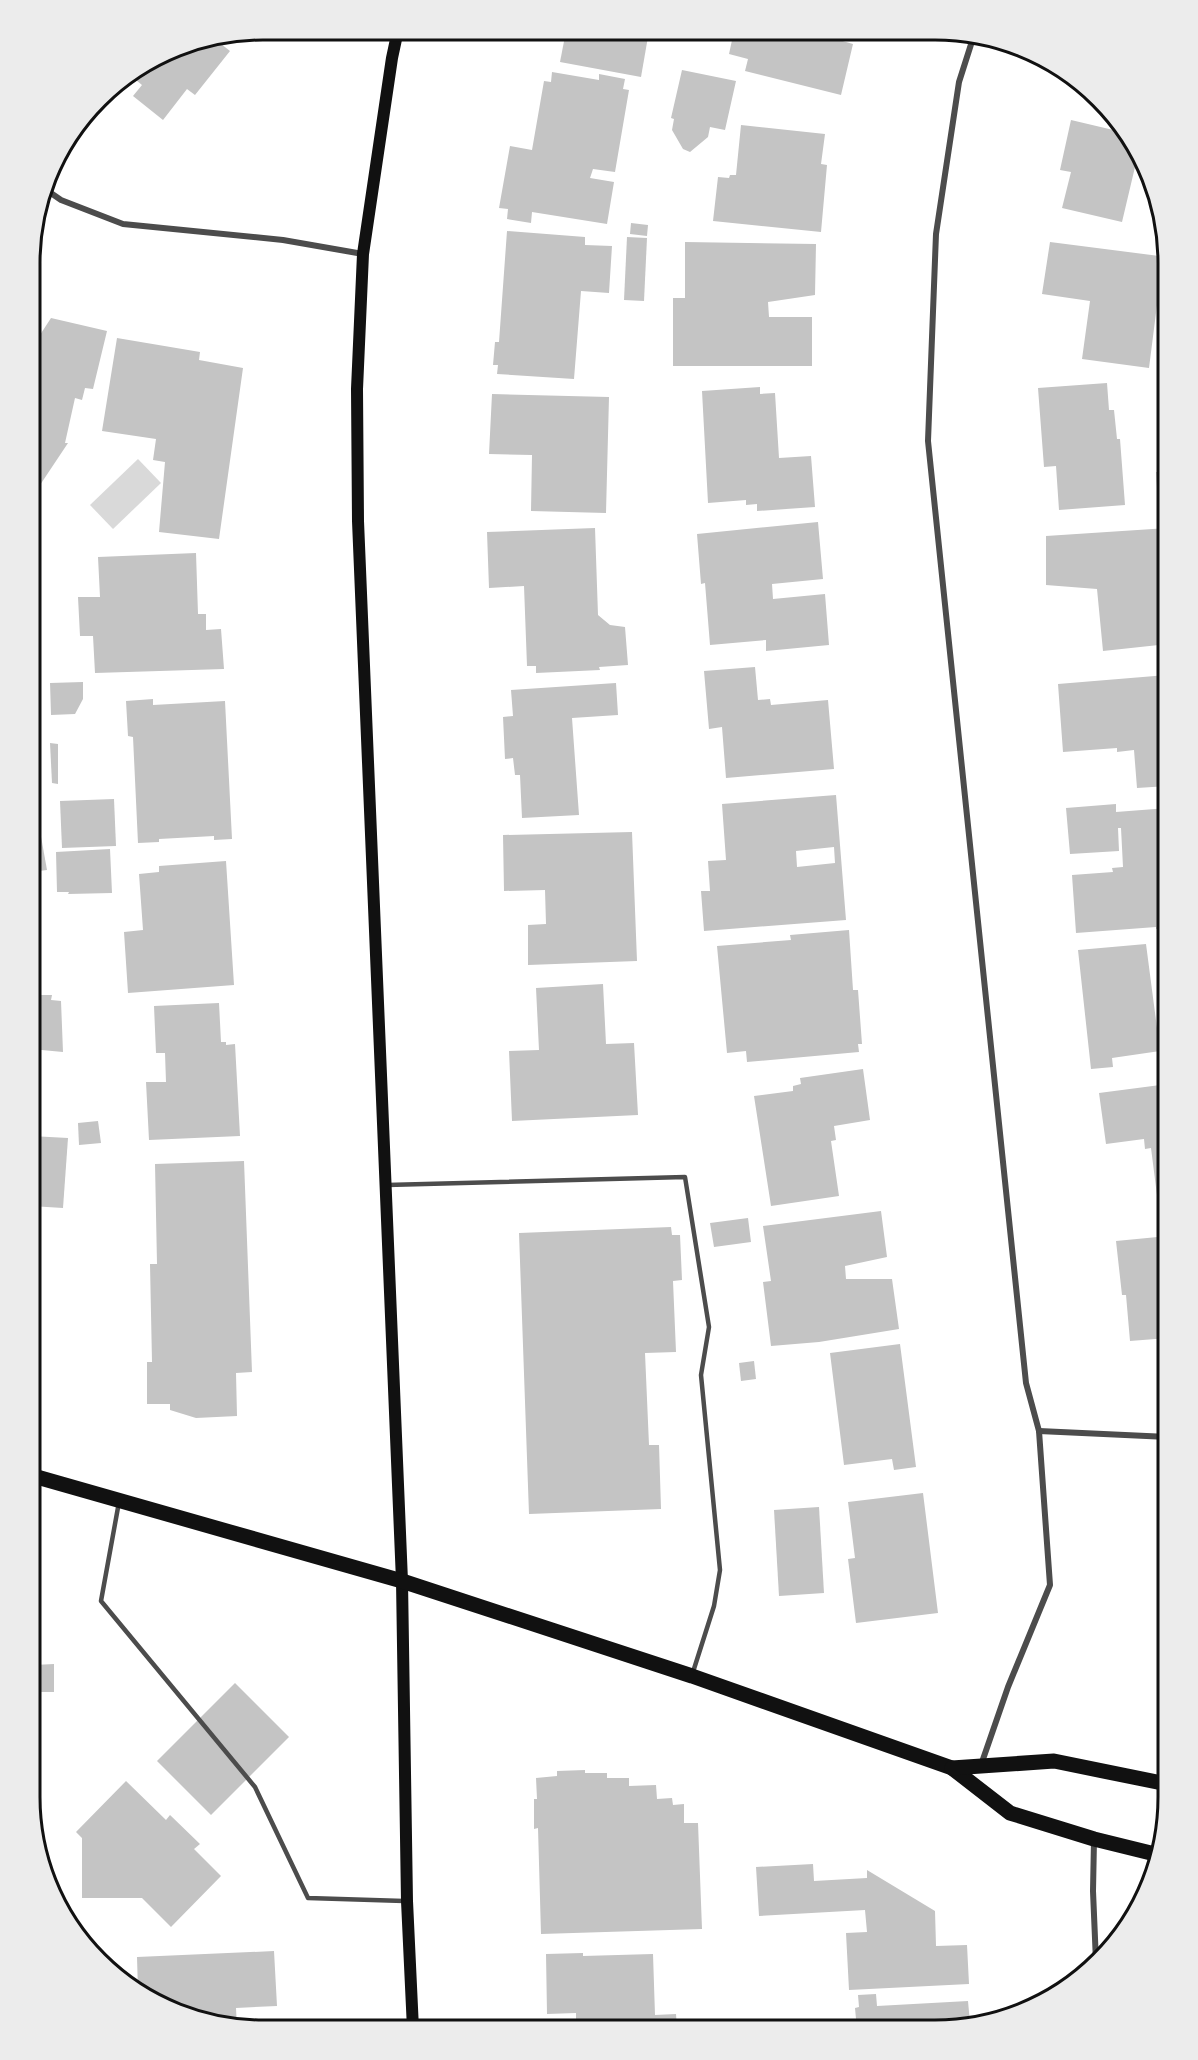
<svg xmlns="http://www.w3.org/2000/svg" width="1198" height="2060" font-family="Jost,sans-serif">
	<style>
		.water { fill: #d9d9d9 }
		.building { fill: #c4c4c4; fill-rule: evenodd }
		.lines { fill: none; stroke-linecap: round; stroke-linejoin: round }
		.service { stroke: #4c4c4c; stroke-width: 4.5 }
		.minor { stroke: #4c4c4c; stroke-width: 6 }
		.secondary { stroke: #111; stroke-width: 12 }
		.primary { stroke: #111; stroke-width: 15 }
		.rim { fill: none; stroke: #111; stroke-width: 3 }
	</style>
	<rect width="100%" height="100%" fill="#fff"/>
	<!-- water -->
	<path class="water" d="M138,459L161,483L113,529L90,505Z"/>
	<!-- building -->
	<g class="building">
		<path d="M566,31H649L641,77L560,62Z"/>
		<path d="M734,31L834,32L832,38L853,44L841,95L745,71L748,59L729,54Z"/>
		<path d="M216,40L230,51L195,95L187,89L163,120L133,96L142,85L130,75L175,48Z"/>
		<path d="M682,70L736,81L725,130L710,127L708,137L690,152L683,149L672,130L674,119L671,118Z"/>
		<path d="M552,72L599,80V74L625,79L623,89L629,90L615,172L593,169L590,178L614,182L607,224L532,212L531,223L507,219L508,209L499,208L510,146L532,150L544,81L551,82Z"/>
		<path d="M1083,85L1100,102L1080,93Z"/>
		<path d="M1071,120L1126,133L1142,160L1140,168L1135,167L1122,222L1062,208L1071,172L1060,170Z"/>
		<path d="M741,125L825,134L821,164L827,165L821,232L713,221L718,177L729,178L730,175H736Z"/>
		<path d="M631,223L648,225L647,236L630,234Z"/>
		<path d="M507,231L585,237V245L612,246L609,293L581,291L574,379L497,374L498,365H493L495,342H499Z"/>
		<path d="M627,237L647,238L644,301L624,300Z"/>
		<path d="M685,242L816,244L815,295L768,302L769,317H812V366H673V298H685Z"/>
		<path d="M1050,242L1167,257L1168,275L1164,306L1157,305L1149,368L1082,359L1090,301L1042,294Z"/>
		<path d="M51,318L107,331L93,389L85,388L82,400L75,398L65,443H68L32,497V333L38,338Z"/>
		<path d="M117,338L200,352L199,360L243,368L219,539L159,532L165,462L153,460L156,439L102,431Z"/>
		<path d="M1107,383L1109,410H1114L1117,439H1120L1125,505L1059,510L1056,466L1044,467L1038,388Z"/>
		<path d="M760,387V394L775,393L779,458L811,456L815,507L757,511V504L746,505V500L708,503L702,391Z"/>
		<path d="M492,394L609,397L606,513L531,511L532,455L489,454Z"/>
		<path d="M1156,472H1168V521H1159Z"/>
		<path d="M818,522L823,579L772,584L773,599L825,594L829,645L766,651V640L710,645L705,583L701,584L697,534Z"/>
		<path d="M595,528L598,615L610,625L625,627L628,665L599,667L600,670L536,673V666H527L524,586L489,588L487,532Z"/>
		<path d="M1168,528V644L1103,651L1097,589L1046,585V536Z"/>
		<path d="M196,553L198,614H206V630L221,629L224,669L95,673L93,636H80L78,597H100L98,557Z"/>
		<path d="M755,667L758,700L770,699L771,705L828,700L834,769L726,778L722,727L709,729L704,671Z"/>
		<path d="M1167,675L1168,786L1137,788L1134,750L1117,752V748L1063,752L1058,684Z"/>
		<path d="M83,682V699L75,714L51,715L50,683Z"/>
		<path d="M616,683L618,715L572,718L579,815L522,818L520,775H515L513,758L505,759L503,717L513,716L511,690Z"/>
		<path d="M153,699V705L225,701L232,839L214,840V836L159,839V842L138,843L133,737L128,736L126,701Z"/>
		<path d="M50,743L58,744V784L52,783Z"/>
		<path d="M836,795L846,920L704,931L701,891H710L708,861L726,860L722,804ZM834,847L835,863L797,867L796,851Z"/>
		<path d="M114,799L116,846L62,848L60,801Z"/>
		<path d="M35,803L47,870L31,872V804Z"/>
		<path d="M1116,804V812L1168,808V928L1156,929V927L1076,933L1072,875L1113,872L1112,868L1123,867L1121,828H1118L1119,851L1070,854L1066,808Z"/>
		<path d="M632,832L637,961L528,965V925L546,924L545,890L504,891L503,835Z"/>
		<path d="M110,849L112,893L68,894L69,892H57L56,852Z"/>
		<path d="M226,861L234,985L128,993L124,932L143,930L139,874L159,872V866Z"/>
		<path d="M849,930L853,990H858L862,1044H858L859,1052L747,1062L746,1051L727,1053L717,946L791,940L790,935Z"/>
		<path d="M1146,944L1160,1051L1112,1058L1113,1067L1091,1069L1078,950Z"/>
		<path d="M603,984L606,1044L634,1043L638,1115L512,1121L509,1051L539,1050L536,988Z"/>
		<path d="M31,995H52L51,1000L61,1001L63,1052L31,1049Z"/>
		<path d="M219,1003L221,1042H226V1045L235,1044L240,1136L149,1140L146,1082H166L165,1053H156L154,1006Z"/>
		<path d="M863,1069L870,1120L834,1126L836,1140L831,1141L839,1196L771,1206L754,1096L793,1091V1086L801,1084L800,1078Z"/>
		<path d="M1168,1084V1210L1159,1211L1151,1148L1145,1149L1144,1139L1106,1144L1099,1093Z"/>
		<path d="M98,1121L101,1143L79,1145L78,1123Z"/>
		<path d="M31,1136L68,1138L63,1208L31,1206Z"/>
		<path d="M244,1161L252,1372L236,1373L237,1416L196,1418L170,1410V1404H147V1362H152L150,1264H157L155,1164Z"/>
		<path d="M881,1211L887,1257L845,1266L846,1279H892L899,1329L819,1342L771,1346L763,1282L771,1281L763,1226Z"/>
		<path d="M748,1218L751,1242L714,1247L710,1223Z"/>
		<path d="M671,1227L672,1235H680L682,1280L673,1281L676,1352L645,1353L649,1445H659L661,1509L529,1514L519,1233Z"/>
		<path d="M1168,1236V1291H1165L1168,1338L1130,1341L1126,1295H1122L1116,1241Z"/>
		<path d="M31,1244L37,1245L32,1294H31Z"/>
		<path d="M900,1344L916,1467L894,1470L892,1459L844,1465L830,1353Z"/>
		<path d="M754,1361L756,1379L741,1381L739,1363Z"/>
		<path d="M923,1493L938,1613L856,1623L848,1559L855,1558L848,1502Z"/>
		<path d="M819,1507L824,1593L779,1596L774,1510Z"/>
		<path d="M54,1664V1692H36L34,1665Z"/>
		<path d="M235,1683L289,1737L211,1815L157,1761Z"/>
		<path d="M585,1770V1773H607V1778H629V1786L656,1785L657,1799L672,1798L673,1805L684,1804V1823H698L702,1929L541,1934L538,1828L534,1829V1799H537L536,1778L557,1776V1771Z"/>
		<path d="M126,1781L166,1820L170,1815L200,1844L194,1849L221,1876L171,1927L142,1898H82V1838L76,1832Z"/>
		<path d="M813,1864L814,1881L867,1878V1870L935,1911L936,1946L967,1945L969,1984L849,1990L846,1933L867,1932L865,1910L759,1916L756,1867Z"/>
		<path d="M274,1951L277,2006L236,2008L237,2028L175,2012L138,1991L137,1957Z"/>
		<path d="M583,1953V1956L653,1954L655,2015L676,2014L677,2029H576V2013L547,2014L546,1954Z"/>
		<path d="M876,1994L877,2006L968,2001L970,2023L934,2030H857L855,2008L859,2007L858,1995Z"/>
	</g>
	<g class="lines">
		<!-- service -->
		<g class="service">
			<path d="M387,1185L685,1177L709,1327L701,1375L720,1570L714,1606L693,1672"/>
			<path d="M119,1502L101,1601L255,1787L308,1898L404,1901"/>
		</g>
		<!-- minor -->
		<g class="minor">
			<path d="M974,35L959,82L936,234L928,441L1026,1383L1039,1431L1050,1585L1008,1687L981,1765"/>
			<path d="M45,189L61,200L123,224L283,240L363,254"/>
			<path d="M1039,1431L1168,1437"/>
			<path d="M1094,1840L1093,1891L1096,1962"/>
		</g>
		<!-- secondary -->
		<path class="secondary" d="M398,30L392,58L363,254L357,389L358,521L402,1581L407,1901L413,2029"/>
		<!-- primary -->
		<g class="primary">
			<path d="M30,1475L402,1581L692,1676L952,1768L1010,1813L1094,1839L1159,1855"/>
			<path d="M952,1768L1054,1761L1167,1784"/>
		</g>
	</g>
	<!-- crop -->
	<path d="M0 0H1198V2060H0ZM263 40H935A223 223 0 0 1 1158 263V1797A223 223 0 0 1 935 2020H263A223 223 0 0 1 40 1797V263A223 223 0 0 1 263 40Z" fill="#ececec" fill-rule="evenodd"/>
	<path class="rim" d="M263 40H935A223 223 0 0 1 1158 263V1797A223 223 0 0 1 935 2020H263A223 223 0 0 1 40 1797V263A223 223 0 0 1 263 40Z"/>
</svg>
